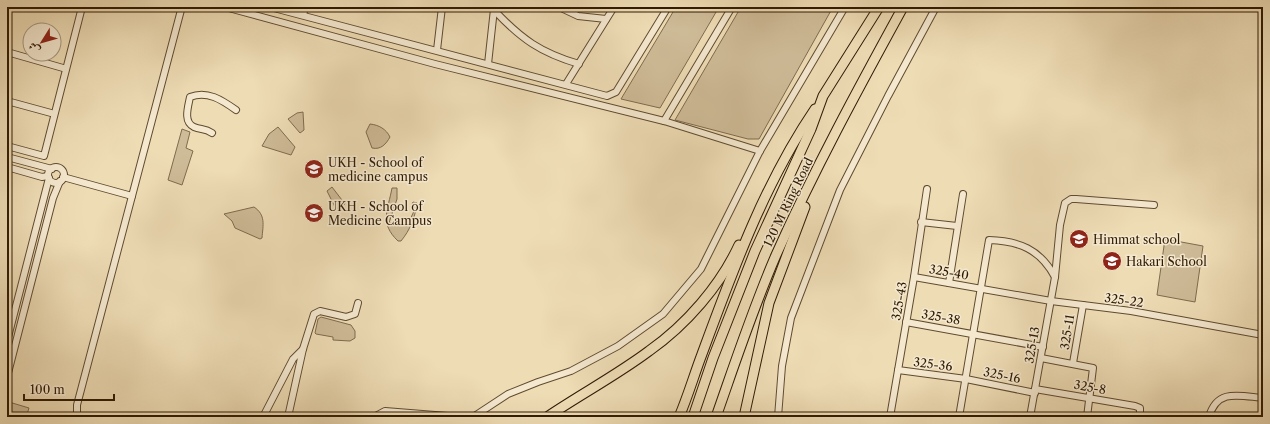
<svg xmlns="http://www.w3.org/2000/svg" width="1270" height="424" font-family="'Libre Caslon Text',Amiri,serif">
	<style>
		.green { fill: #cebb97; stroke: #7f6b4e }
		.lines { fill: none; stroke-linecap: round; stroke-linejoin: round }
		.minor-casing { stroke: #604b30; stroke-width: 8 }
		.highway-casing { stroke: #301b04; stroke-width: 11 }
		.minor { stroke: #f4e8cf; stroke-width: 6 }
		.highway { stroke: #eedcb5; stroke-width: 9 }
		.labels { text-anchor: middle; dominant-baseline: central; stroke-width: 3; stroke-linejoin: round; paint-order: stroke }
		.poi-label { font-size: 12px; fill: #301b04; stroke: #f4e8cf; text-anchor: start }
		.street-label { font-size: 12px; fill: #301b04; stroke: #f4e8cf }
	</style>
	<rect width="100%" height="100%" fill="#eedcb5"/>
	<filter id="stains"><feTurbulence type="fractalNoise" baseFrequency=".005" numOctaves="4"/><feColorMatrix values="0 0 0 0 .2 0 0 0 0 .09 0 0 0 0 .02 0 0 0 .5 -.17"/></filter>
	<radialGradient id="worn" r=".72"><stop offset=".6" stop-color="#630" stop-opacity="0"/><stop offset="1" stop-color="#630" stop-opacity=".3"/></radialGradient>
	<!-- green -->
	<g class="green">
		<path d="M676,7H719L660,108L621,99Z"/>
		<path d="M741,7H833L759,139H748L675,120Z"/>
		<path d="M303,112L304,130L300,133L288,119L297,113Z"/>
		<path d="M370,124C379,125 386,129 390,137C386,144 381,150 372,148L366,132Z"/>
		<path d="M278,127L295,147L291,155L262,146L269,134Z"/>
		<path d="M182,129L190,132L186,148L193,151L182,185L168,180Z"/>
		<path d="M332,187L345,204L336,209L327,191Z"/>
		<path d="M392,188H397V199L389,223L407,226L415,209L411,207L413,202L417,203C415,218 410,230 401,241H398C379,223 388,210 392,188Z"/>
		<path d="M254,207C266,215 263,225 262,238L260,239L235,228L232,221L224,214Z"/>
		<path d="M1165,239L1203,246L1195,302L1157,295Z"/>
		<path d="M321,317L351,325L355,331V338L350,341L333,340V337L316,334L315,333L318,319Z"/>
		<path d="M9,402L29,408L26,417H7Z"/>
	</g>
	<g class="lines">
		<!-- minor casing -->
		<g class="minor-casing">
			<g id="minor">
				<path d="M225,7L435,64L664,121L760,151"/>
				<path d="M270,7L607,96L616,92L668,7"/>
				<path d="M559,7L578,16L606,19"/>
				<path d="M494,10C521,39 541,53 579,64"/>
				<path d="M303,15L305,7"/>
				<path d="M437,50L442,7"/>
				<path d="M7,52L63,68"/>
				<path d="M488,64L494,9"/>
				<path d="M566,84L614,7"/>
				<path d="M7,101L51,113"/>
				<path d="M664,121L732,7"/>
				<path d="M212,133C205,128 201,130 194,127C183,122 188,107 190,97C207,90 222,100 236,110"/>
				<path d="M7,146L44,156L82,7"/>
				<path d="M7,157L52,169"/>
				<path d="M7,167L42,177L48,176"/>
				<circle cx="56" cy="175" r="8"/>
				<path d="M63,177L132,196"/>
				<path d="M921,222L957,226"/>
				<path d="M914,277L1051,301L1131,311L1263,335"/>
				<path d="M949,283L963,194"/>
				<path d="M906,322L1043,347"/>
				<path d="M7,341L49,178"/>
				<path d="M1041,358L1093,368L1087,417"/>
				<path d="M1073,363L1083,305"/>
				<path d="M898,370L966,379L1035,393"/>
				<path d="M7,377L53,198L60,181"/>
				<path d="M1035,389L1135,406L1140,408V417"/>
				<path d="M890,415L900,417"/>
				<path d="M77,417V405L181,10L184,7"/>
				<path d="M263,417L293,359L303,349"/>
				<path d="M288,417L303,349L314,314L320,311L346,317L355,314L358,303"/>
				<path d="M374,417L385,411L460,417"/>
				<path d="M473,417L508,394L538,382L571,371L618,346L663,314L701,269L760,151L845,7"/>
				<path d="M778,417L782,366L791,318L840,190L888,96L936,7"/>
				<path d="M890,417L914,277L927,189"/>
				<path d="M959,417L989,240C1019,241 1040,249 1055,277"/>
				<path d="M1030,417L1055,277L1060,225L1065,203L1071,199H1076L1154,205"/>
				<path d="M1209,417C1217,388 1240,396 1263,398"/>
			</g>
		</g>
		<!-- highway casing -->
		<g class="highway-casing">
			<g id="highway">
				<path d="M547,417C581,394 617,375 649,351C686,325 720,286 739,245"/>
				<path d="M679,417C688,396 694,375 702,354C733,270 764,184 815,109"/>
				<path d="M693,417L713,358L755,251L811,129L823,96L879,7"/>
				<path d="M716,417C735,363 753,308 776,255C814,170 858,89 903,7"/>
				<path d="M744,417L769,303L805,207"/>
			</g>
		</g>
		<!-- minor -->
		<use href="#minor" class="minor"/>
		<!-- highway -->
		<use href="#highway" class="highway"/>
	</g>
	<!-- icons -->
	<defs>
		<g id="university-disc" transform="scale(1)"><circle r="9.5" fill="#8f2418" stroke="#f4e8cf"/><path d="M0-5L7-2L0 1L-7-2ZM-4 1L0 2.5L4 1V4Q0 6-4 4Z" fill="#fff"/></g>
		<g id="school-disc" transform="scale(1)"><circle r="9.5" fill="#8f2418" stroke="#f4e8cf"/><path d="M0-5L7-2L0 1L-7-2ZM-4 1L0 2.5L4 1V4Q0 6-4 4Z" fill="#fff"/></g>
	</defs>
	<g fill-rule="evenodd">
		<use href="#university-disc" x="314" y="169"/>
		<use href="#university-disc" x="314" y="213"/>
		<use href="#school-disc" x="1079" y="239"/>
		<use href="#school-disc" x="1112" y="261"/>
	</g>
	<g class="labels">
		<!-- poi labels -->
		<g class="poi-label">
			<text x="328" y="162">UKH - School of<tspan x="328" dy="14">medicine campus</tspan></text>
			<text x="328" y="206">UKH - School of<tspan x="328" dy="14">Medicine Campus</tspan></text>
			<text x="1093" y="239">Himmat school</text>
			<text x="1126" y="261">Hakari School</text>
		</g>
		<!-- street labels -->
		<g class="street-label">
			<text transform="translate(788 202) rotate(-64)">120 M Ring Road</text>
			<text transform="translate(949 272) rotate(10)">325-40</text>
			<text transform="translate(1124 300) rotate(8)">325-22</text>
			<text transform="translate(899 301) rotate(-80)">325-43</text>
			<text transform="translate(941 317) rotate(10)">325-38</text>
			<text transform="translate(1067 332) rotate(-81)">325-11</text>
			<text transform="translate(1032 345) rotate(-80)">325-13</text>
			<text transform="translate(933 364) rotate(7)">325-36</text>
			<text transform="translate(1002 375) rotate(11)">325-16</text>
			<text transform="translate(1090 387) rotate(10)">325-8</text>
		</g>
	</g>
	<!-- margin -->
	<rect width="1270" height="424" fill="none" stroke="#eedcb5" stroke-width="24"/>
	<rect x="8" y="8" width="1254" height="408" fill="none" stroke="#301b04" stroke-width="2"/>
	<rect x="12" y="12" width="1246" height="400" fill="none" stroke="#301b04"/>
	<!-- north arrow -->
	<g transform="translate(42 42) rotate(233)"><circle r="19" fill="#f4e8cf" stroke="#a6967e"/>
	<path d="M0-3L7 15L0 10L-7 15Z" fill="#8f2418"/>
	<text y="-6" font-size="11" font-weight="bold" text-anchor="middle" fill="#301b04">ش</text>
	</g>
	<!-- scale -->
	<path d="M24 394v6h90v-6" fill="none" stroke="#301b04" stroke-width="2"/>
	<text x="30" y="394" font-size="12" fill="#301b04" stroke="#f4e8cf" stroke-width="3" paint-order="stroke">100 m</text>
	<rect width="100%" height="100%" filter="url(#stains)"/>
	<rect width="100%" height="100%" fill="url(#worn)"/>
</svg>
